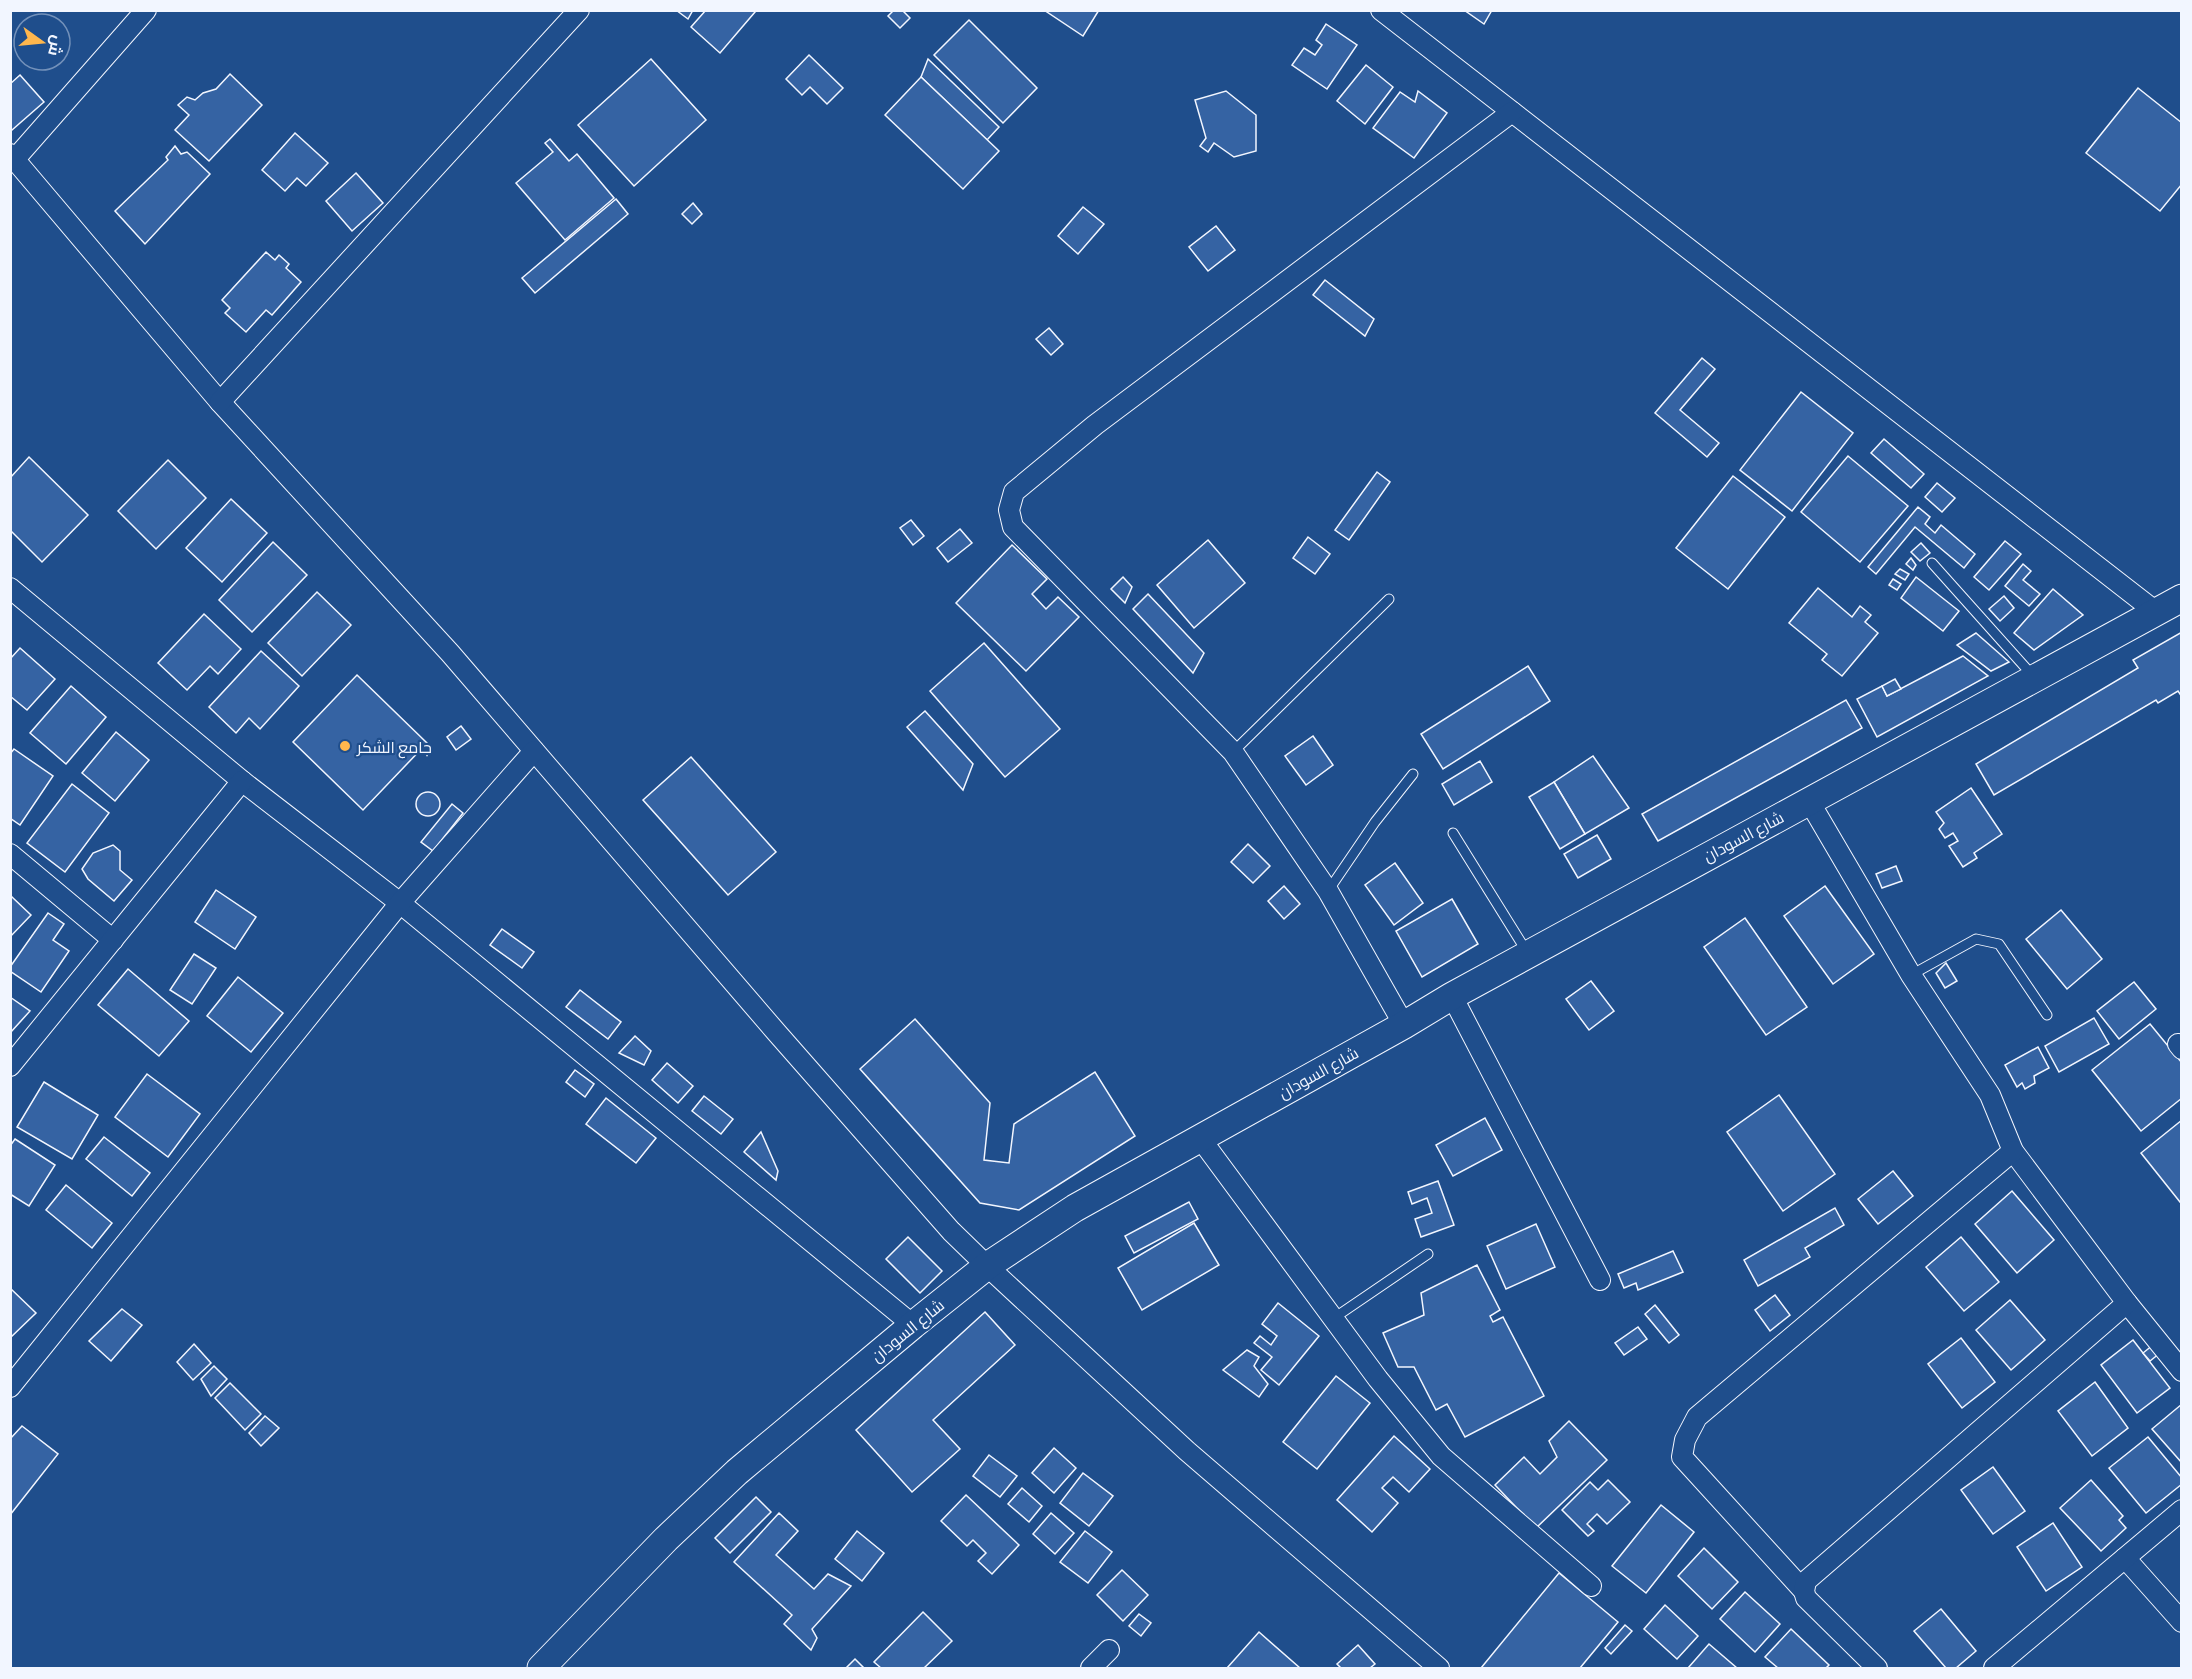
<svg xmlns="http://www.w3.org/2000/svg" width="2192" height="1679" font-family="Barlow,Cairo,sans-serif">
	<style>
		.building { fill: #3563a3; stroke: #f2f6ff; stroke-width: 1.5 }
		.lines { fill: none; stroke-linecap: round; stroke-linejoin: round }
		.service-casing { stroke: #f2f6ff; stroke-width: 11 }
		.minor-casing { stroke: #f2f6ff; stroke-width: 22 }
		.secondary-casing { stroke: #f2f6ff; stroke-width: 29 }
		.service { stroke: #1f4e8c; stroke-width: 9 }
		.minor { stroke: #1f4e8c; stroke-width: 20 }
		.secondary { stroke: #1f4e8c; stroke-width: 27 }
		.poi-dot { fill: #ffb74d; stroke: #1f4e8c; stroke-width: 2 }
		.labels { text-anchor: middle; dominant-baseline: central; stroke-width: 4.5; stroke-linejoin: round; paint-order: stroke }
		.poi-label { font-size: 16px; fill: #f2f6ff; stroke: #1f4e8c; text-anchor: start }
		.street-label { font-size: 16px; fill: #f2f6ff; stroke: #1f4e8c }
	</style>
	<rect width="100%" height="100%" fill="#1f4e8c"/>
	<!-- building -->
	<g class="building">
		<path d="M676,10H693L688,19Z"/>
		<path d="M706,10H753L755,12L720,53L691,27Z"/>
		<path d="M894,10H902L910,18L900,28L888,16Z"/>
		<path d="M1044,10H1099L1083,36Z"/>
		<path d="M1464,10H1492L1484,24Z"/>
		<path d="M969,20L1037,88L1003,123L934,55Z"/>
		<path d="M1326,24L1357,45L1327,89L1292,65L1304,48L1315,55L1322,45L1316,40Z"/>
		<path d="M809,55L843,88L827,104L810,87L802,95L786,79Z"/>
		<path d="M651,59L706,120L634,186L578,125Z"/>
		<path d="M928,59L999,127L987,140L921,77Z"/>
		<path d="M1366,65L1393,87L1365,124L1337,101Z"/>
		<path d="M230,74L262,105L209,161L175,130L189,115L178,105L187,97L195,100L203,93L216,89Z"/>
		<path d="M20,75L44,102L12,130L10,128V84Z"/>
		<path d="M921,77L999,151L963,189L885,115Z"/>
		<path d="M2138,88L2182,123V184L2160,211L2086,153Z"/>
		<path d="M1226,91L1256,115V151L1234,157L1214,143L1208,152L1200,146L1206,138L1195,100Z"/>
		<path d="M1418,91L1447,113L1414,158L1373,128L1400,92L1415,102Z"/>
		<path d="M295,133L328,163L306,186L297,178L285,191L262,170Z"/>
		<path d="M550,139L569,161L577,154L614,198L565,240L516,183L553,152L545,143Z"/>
		<path d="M175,146L181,154L187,152L210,174L145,244L115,211L168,160L166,157Z"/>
		<path d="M356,173L383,203L352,231L326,201Z"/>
		<path d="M616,199L628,214L535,293L522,278Z"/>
		<path d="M693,203L702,214L692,224L682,214Z"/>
		<path d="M1083,207L1104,224L1078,254L1058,236Z"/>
		<path d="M1216,226L1235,250L1208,271L1189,247Z"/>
		<path d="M266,252L275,260L279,255L289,264L286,268L301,282L272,315L266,310L246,332L225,313L230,308L222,300Z"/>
		<path d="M1325,280L1374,319L1365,336L1313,295Z"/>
		<path d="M1049,328L1063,344L1051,355L1036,339Z"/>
		<path d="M1702,358L1715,369L1680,410L1719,443L1707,457L1655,413Z"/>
		<path d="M1801,392L1853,433L1792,511L1740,470Z"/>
		<path d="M1884,439L1924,474L1911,488L1871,453Z"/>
		<path d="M1848,456L1908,506L1860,562L1801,512Z"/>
		<path d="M29,457L88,515L42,562L10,530V478Z"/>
		<path d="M168,460L206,498L156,549L118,511Z"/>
		<path d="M1377,472L1390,482L1349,540L1335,530Z"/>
		<path d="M1733,476L1785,517L1728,589L1676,548Z"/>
		<path d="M1937,483L1955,498L1942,512L1925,497Z"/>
		<path d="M231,499L267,533L222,582L186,548Z"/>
		<path d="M1918,507L1930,517L1925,524L1935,533L1941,525L1975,554L1964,568L1915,527L1876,574L1868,567Z"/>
		<path d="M911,520L924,536L913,545L900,528Z"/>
		<path d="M960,529L972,543L948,562L937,548Z"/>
		<path d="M1308,537L1330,554L1315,574L1293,558Z"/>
		<path d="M1208,540L1245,583L1194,628L1157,585Z"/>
		<path d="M2005,541L2021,554L1989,590L1974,577Z"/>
		<path d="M273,542L307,575L252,632L219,600Z"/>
		<path d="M1921,543L1930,553L1920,561L1911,552Z"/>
		<path d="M1012,545L1047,579L1032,594L1046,609L1058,597L1079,617L1026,671L956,603Z"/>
		<path d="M1911,558L1916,565L1913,570L1906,564Z"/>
		<path d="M2023,564L2031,571L2023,580L2040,594L2029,606L2005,586Z"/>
		<path d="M1900,569L1909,574L1905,580L1895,574Z"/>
		<path d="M1123,577L1132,587L1125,603L1111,589Z"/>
		<path d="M1916,577L1959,611L1943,631L1901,598Z"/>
		<path d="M1893,579L1901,584L1897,590L1889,585Z"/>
		<path d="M1818,588L1852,617L1860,606L1871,615L1865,622L1878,633L1842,676L1822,660L1827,654L1789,623Z"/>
		<path d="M2053,589L2083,615L2034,650L2014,633Z"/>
		<path d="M317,592L351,625L302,676L268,643Z"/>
		<path d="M1148,594L1204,653L1193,673L1133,609Z"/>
		<path d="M2004,596L2014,608L2000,621L1989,609Z"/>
		<path d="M204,614L241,649L218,674L210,666L187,690L158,663Z"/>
		<path d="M2182,632V697L2178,691L2158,703L2156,700L1994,795L1976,764L2138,668L2133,660Z"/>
		<path d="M1976,633L2009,662L1991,671L1957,645Z"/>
		<path d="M984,643L1060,729L1005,777L930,691Z"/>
		<path d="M20,648L55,679L27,710L10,696V659Z"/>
		<path d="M261,651L299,686L260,729L249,718L236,733L209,707Z"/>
		<path d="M1963,656L1988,676L1877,737L1857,699L1882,686L1887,696Z"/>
		<path d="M1528,666L1550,701L1443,769L1421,734Z"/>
		<path d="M357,675L427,743L363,810L293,742Z"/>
		<path d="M1895,679L1901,689L1887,696L1882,686Z"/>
		<path d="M71,686L106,717L66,764L30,733Z"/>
		<path d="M1846,700L1862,728L1658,841L1642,814Z"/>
		<path d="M925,711L973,764L963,790L907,727Z"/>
		<path d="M461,726L471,739L456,750L447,737Z"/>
		<path d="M116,732L149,760L115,801L82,773Z"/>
		<path d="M1313,736L1333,765L1306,785L1285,756Z"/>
		<path d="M14,749L53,776L20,825L10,818V754Z"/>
		<path d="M1593,756L1629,808L1585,834L1554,782Z"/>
		<path d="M691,757L776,852L728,895L643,800Z"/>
		<path d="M1480,761L1492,782L1454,805L1442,784Z"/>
		<path d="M1554,782L1585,834L1560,849L1529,797Z"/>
		<path d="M72,784L109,813L65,872L27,843Z"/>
		<path d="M1971,788L2002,834L1974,853L1977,858L1963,867L1949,846L1958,841L1953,833L1945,838L1939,829L1944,823L1936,812Z"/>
		<circle cx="428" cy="804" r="12"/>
		<path d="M452,804L463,813L433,851L421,842Z"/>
		<path d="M1597,835L1611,859L1578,878L1564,854Z"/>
		<path d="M1248,844L1270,866L1253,883L1231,862Z"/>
		<path d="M113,845L120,851V870L132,880L114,901L88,879L82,869L93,853Z"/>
		<path d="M1395,863L1423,903L1394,925L1365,885Z"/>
		<path d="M1896,866L1902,881L1882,888L1876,874Z"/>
		<path d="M1284,886L1300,904L1284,919L1268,901Z"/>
		<path d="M1825,886L1874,954L1833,984L1784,916Z"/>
		<path d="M216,890L256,917L235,949L195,922Z"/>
		<path d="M12,897L31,915L10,937V898Z"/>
		<path d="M1452,899L1478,944L1422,977L1396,931Z"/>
		<path d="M2061,910L2102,959L2067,989L2026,939Z"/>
		<path d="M48,913L64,924L53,940L69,951L41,992L10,971V967Z"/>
		<path d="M1745,918L1807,1007L1766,1035L1704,947Z"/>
		<path d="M502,929L534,952L522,968L490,945Z"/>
		<path d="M194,954L216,968L192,1004L170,990Z"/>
		<path d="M1946,963L1957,981L1945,988L1936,973Z"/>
		<path d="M128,969L189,1021L159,1056L98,1005Z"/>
		<path d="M238,977L283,1013L251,1052L207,1016Z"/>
		<path d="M1591,981L1614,1011L1589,1030L1566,999Z"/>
		<path d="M2134,982L2156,1009L2119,1039L2097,1011Z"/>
		<path d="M580,990L621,1022L608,1039L566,1007Z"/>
		<path d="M10,997L30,1011L10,1033Z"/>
		<path d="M2094,1018L2109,1044L2059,1072L2045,1046Z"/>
		<path d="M915,1019L990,1103L984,1160L1009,1163L1014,1124L1095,1072L1135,1136L1019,1210L980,1203L860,1069Z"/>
		<path d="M2150,1024L2182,1063V1098L2141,1131L2092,1070Z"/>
		<path d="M635,1036L651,1051L644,1065L619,1053Z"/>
		<path d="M2038,1047L2049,1068L2034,1076L2035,1083L2025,1089L2022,1083L2017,1087L2005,1065Z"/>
		<path d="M667,1063L693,1086L678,1103L652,1080Z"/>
		<path d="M575,1070L594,1084L585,1097L566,1082Z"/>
		<path d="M147,1074L200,1114L168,1157L115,1117Z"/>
		<path d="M44,1082L98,1115L72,1159L17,1127Z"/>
		<path d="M1779,1095L1835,1174L1783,1211L1727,1132Z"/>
		<path d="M704,1096L733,1119L721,1134L692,1111Z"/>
		<path d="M606,1098L656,1138L636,1163L586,1124Z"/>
		<path d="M1485,1118L1502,1150L1453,1176L1436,1145Z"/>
		<path d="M2182,1120V1201L2180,1202L2141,1153Z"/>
		<path d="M761,1132L778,1171L776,1180L744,1152Z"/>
		<path d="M104,1137L150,1173L132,1196L86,1159Z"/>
		<path d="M15,1139L55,1165L29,1206L10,1194V1146Z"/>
		<path d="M1893,1171L1913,1196L1878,1224L1858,1199Z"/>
		<path d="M1438,1181L1454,1225L1421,1237L1415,1219L1432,1213L1427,1198L1412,1204L1408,1192Z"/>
		<path d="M66,1185L112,1223L92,1248L46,1210Z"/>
		<path d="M2012,1191L2054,1240L2017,1273L1975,1224Z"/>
		<path d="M1189,1202L1198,1219L1134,1253L1125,1236Z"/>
		<path d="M1835,1208L1844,1225L1805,1248L1810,1257L1758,1286L1744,1260Z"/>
		<path d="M1194,1223L1219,1265L1142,1310L1118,1268Z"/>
		<path d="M1536,1224L1555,1267L1506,1289L1487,1246Z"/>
		<path d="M908,1237L942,1271L920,1293L886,1259Z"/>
		<path d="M1961,1237L1999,1282L1964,1311L1926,1267Z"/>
		<path d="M1673,1251L1683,1272L1638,1290L1636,1283L1624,1288L1618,1274Z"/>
		<path d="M1477,1265L1500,1310L1490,1316L1493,1322L1503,1317L1544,1396L1465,1437L1447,1404L1436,1410L1414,1367H1398L1383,1333L1424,1315L1421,1293Z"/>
		<path d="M10,1288L36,1313L10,1338Z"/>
		<path d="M1775,1295L1790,1315L1770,1331L1755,1310Z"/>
		<path d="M2010,1300L2045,1340L2011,1370L1976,1330Z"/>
		<path d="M1278,1303L1319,1336L1279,1385L1261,1370L1272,1357L1254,1343L1260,1336L1271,1345L1277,1336L1262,1324Z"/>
		<path d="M1655,1305L1679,1335L1669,1343L1645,1314Z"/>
		<path d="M122,1309L142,1325L111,1361L89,1341Z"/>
		<path d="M985,1312L1015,1345L933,1420L960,1449L912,1492L856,1430Z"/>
		<path d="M1638,1327L1647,1339L1624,1355L1615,1343Z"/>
		<path d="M1961,1338L1995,1382L1962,1408L1928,1364Z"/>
		<path d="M2133,1340L2170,1388L2137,1413L2101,1365Z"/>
		<path d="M194,1344L211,1363L193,1380L177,1362Z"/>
		<path d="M2153,1345L2160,1353L2150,1361L2143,1353Z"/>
		<path d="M1247,1350L1259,1357L1254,1366L1268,1384L1259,1397L1223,1370Z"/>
		<path d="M214,1366L227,1379L211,1396L201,1379Z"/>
		<path d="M1336,1376L1370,1403L1317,1469L1283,1442Z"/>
		<path d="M2095,1382L2128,1428L2092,1456L2058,1411Z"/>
		<path d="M230,1383L261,1414L245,1430L215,1398Z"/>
		<path d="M2182,1404V1463L2152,1429Z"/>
		<path d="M265,1416L279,1428L261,1446L249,1433Z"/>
		<path d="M1569,1421L1607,1460L1536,1528L1495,1485L1524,1457L1540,1474L1557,1457L1549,1441Z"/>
		<path d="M22,1426L58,1454L10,1515V1439Z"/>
		<path d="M1394,1436L1430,1469L1409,1492L1393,1477L1382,1488L1398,1503L1372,1532L1337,1500Z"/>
		<path d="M2148,1437L2182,1478V1484L2146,1513L2109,1468Z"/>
		<path d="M1054,1448L1076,1468L1054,1493L1032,1473Z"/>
		<path d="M989,1455L1017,1476L1000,1497L973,1476Z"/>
		<path d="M1993,1467L2025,1511L1993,1534L1961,1490Z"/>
		<path d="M1083,1473L1113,1496L1089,1526L1060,1503Z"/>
		<path d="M1608,1480L1630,1502L1607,1524L1597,1514L1587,1524L1594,1531L1588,1536L1562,1510L1590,1482L1598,1490Z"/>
		<path d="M2091,1480L2123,1516L2119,1520L2126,1528L2101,1551L2060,1508Z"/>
		<path d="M1022,1488L1042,1506L1029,1522L1008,1504Z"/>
		<path d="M966,1495L1019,1545L992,1574L978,1561L986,1553L973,1540L967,1546L941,1521Z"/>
		<path d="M756,1497L771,1512L730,1553L715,1538Z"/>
		<path d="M1661,1505L1694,1532L1646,1593L1612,1566Z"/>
		<path d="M779,1513L798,1531L776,1555L814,1589L828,1574L851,1586L812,1629L817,1638L811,1650L784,1624L792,1615L734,1562Z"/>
		<path d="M1051,1513L1074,1533L1055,1554L1033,1534Z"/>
		<path d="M2053,1523L2082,1567L2046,1591L2017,1547Z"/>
		<path d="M857,1531L884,1553L862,1581L835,1559Z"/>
		<path d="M1085,1531L1112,1552L1088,1583L1060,1562Z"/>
		<path d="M1704,1548L1738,1582L1712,1609L1678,1576Z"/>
		<path d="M1122,1570L1148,1595L1123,1621L1097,1595Z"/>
		<path d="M1559,1573L1618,1622L1580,1668H1481Z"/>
		<path d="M1745,1592L1780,1624L1755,1652L1720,1619Z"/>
		<path d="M1665,1605L1698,1636L1677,1659L1644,1629Z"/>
		<path d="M1941,1609L1976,1651L1956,1668H1946L1914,1631Z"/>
		<path d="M923,1612L952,1641L924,1668H881L874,1662Z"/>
		<path d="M1139,1614L1151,1623L1141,1636L1129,1626Z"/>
		<path d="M1625,1625L1632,1631L1611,1654L1605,1648Z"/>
		<path d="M1791,1629L1829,1665L1826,1668H1778L1765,1657Z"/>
		<path d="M1259,1632L1300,1668H1227Z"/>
		<path d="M1709,1644L1737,1668H1688Z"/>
		<path d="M1358,1645L1375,1664L1370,1668H1341L1337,1664Z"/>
		<path d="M855,1659L864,1668H846Z"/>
	</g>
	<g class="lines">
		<!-- service casing -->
		<g class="service-casing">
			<g id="service">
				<path d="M1932,563L2033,676"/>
				<path d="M1233,752L1389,599"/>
				<path d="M1453,833L1527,952"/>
				<path d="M1328,891L1375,822L1413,774"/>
				<path d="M1911,975L1976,939L1999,944L2047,1015"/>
				<path d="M1334,1318L1428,1254"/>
			</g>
		</g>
		<!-- minor casing -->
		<g class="minor-casing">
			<g id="minor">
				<path d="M1381,10L2156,612"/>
				<path d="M10,154L220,402L450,653L777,1033L951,1231L987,1266L1187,1451L1439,1668"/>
				<path d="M15,159L146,10"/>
				<path d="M220,402L579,10"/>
				<path d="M10,588L242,781L400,903L913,1325"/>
				<path d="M1809,801L1911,975L1990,1095L2013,1151L2127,1303L2182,1371"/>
				<path d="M10,854L113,940"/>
				<path d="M1452,996L1600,1280"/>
				<path d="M1404,1025L1328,891L1233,752L1013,527L1009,510L1014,492L1095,425L1512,112"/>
				<path d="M2178,1044L2182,1049"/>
				<path d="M10,1066L242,781"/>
				<path d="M1200,1138L1378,1379L1441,1456L1591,1586"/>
				<path d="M10,1387L400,903L534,751"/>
				<path d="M2125,1558L2182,1622"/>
				<path d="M1804,1591L1682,1457L1685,1440L1697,1417L2013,1151"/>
				<path d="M1091,1668L1109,1650"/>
				<path d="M1877,1668L1806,1598L1804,1591L1806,1581L2127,1303"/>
				<path d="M1994,1668L2182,1510"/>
			</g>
		</g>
		<!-- secondary casing -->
		<g class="secondary-casing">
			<path id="secondary" d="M541,1668L666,1539L737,1472L913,1325L987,1266L1075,1208L1404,1025L1452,996L2182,598"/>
		</g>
		<!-- service -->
		<use href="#service" class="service"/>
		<!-- minor -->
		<use href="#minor" class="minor"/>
		<!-- secondary -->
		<use href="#secondary" class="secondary"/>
	</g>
	<!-- markers -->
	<circle class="poi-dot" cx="345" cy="746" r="6"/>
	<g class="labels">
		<!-- poi labels -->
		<g class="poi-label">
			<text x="357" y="746">جامع الشكر</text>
		</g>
		<!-- street labels -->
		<g class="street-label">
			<text transform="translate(1743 836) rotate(-28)">شارع السودان</text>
			<text transform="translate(1318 1072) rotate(-29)">شارع السودان</text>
			<text transform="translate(907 1330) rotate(-39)">شارع السودان</text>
		</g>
	</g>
	<!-- border -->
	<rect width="2192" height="1679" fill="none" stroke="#f2f6ff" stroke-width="24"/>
	<!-- north arrow -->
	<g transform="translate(42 42) rotate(105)"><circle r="28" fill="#1f4e8c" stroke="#7391ba" stroke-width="1.5"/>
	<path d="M0-4.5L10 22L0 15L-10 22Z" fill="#ffb74d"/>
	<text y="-9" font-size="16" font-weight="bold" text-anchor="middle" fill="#f2f6ff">ش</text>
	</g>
</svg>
